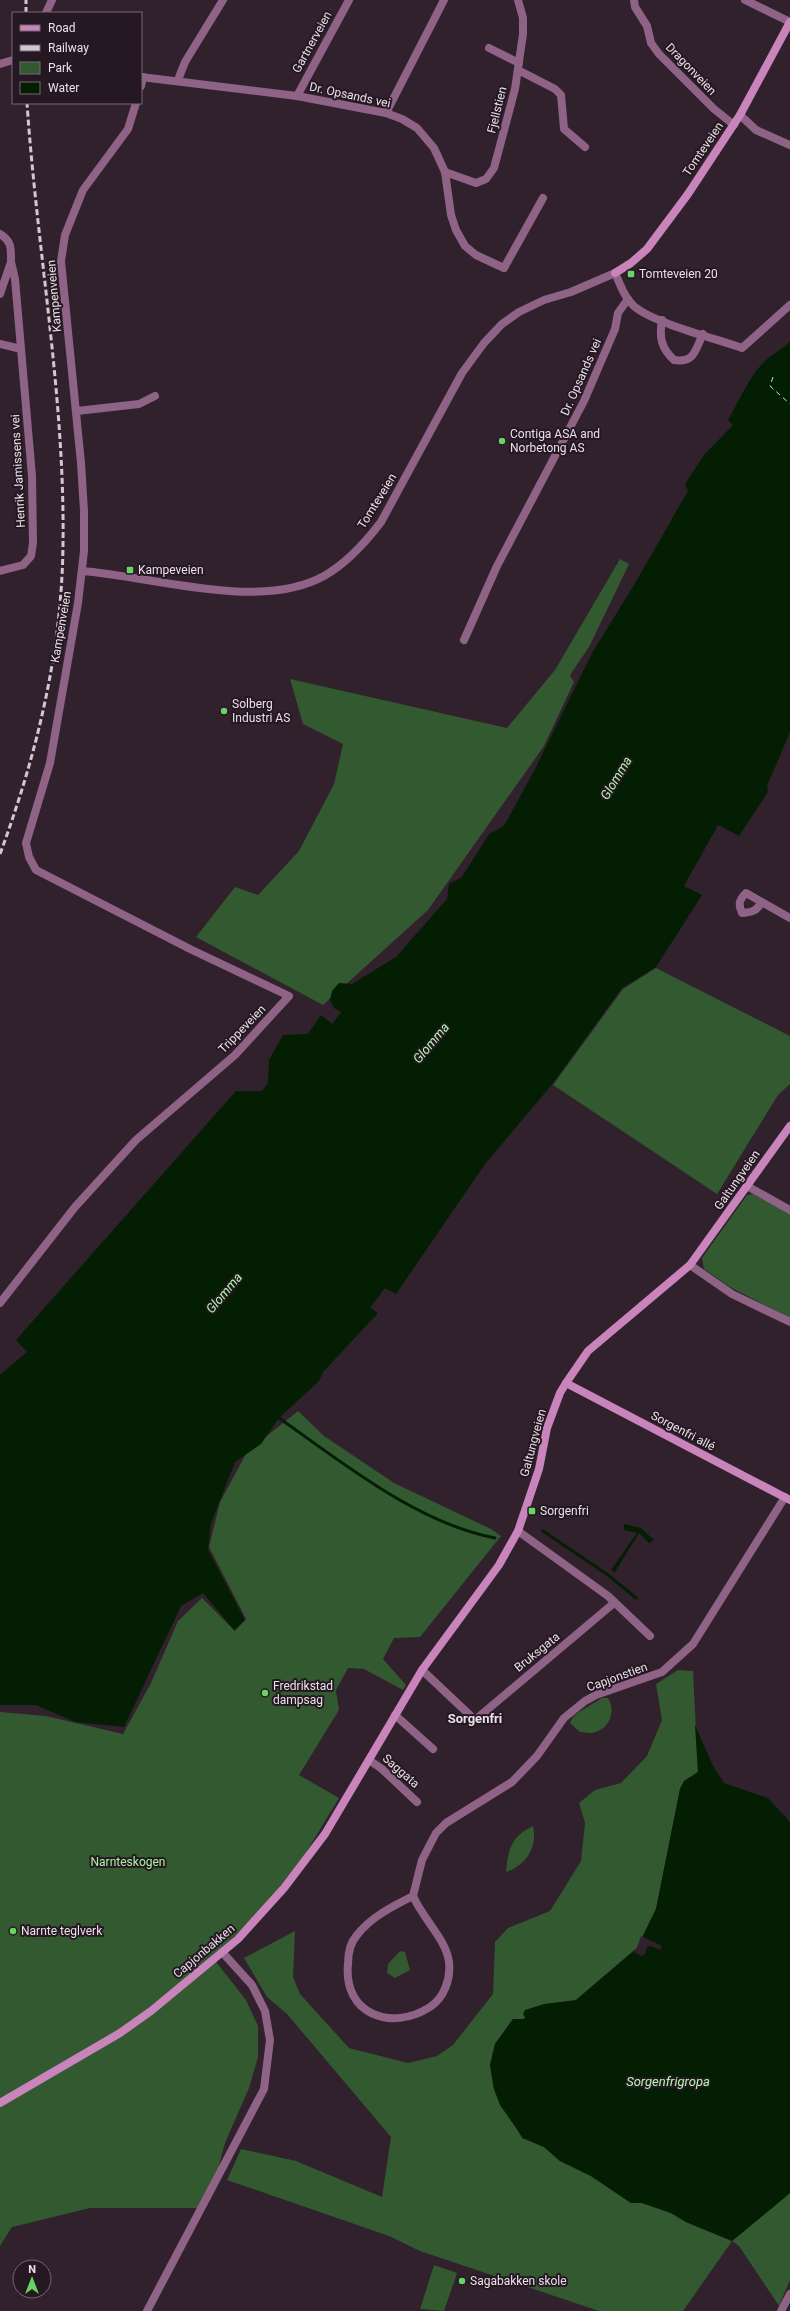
<svg xmlns="http://www.w3.org/2000/svg" width="790" height="2311" font-family="Roboto,sans-serif">
	<style>
		.green { fill: #335930 }
		.water { fill: #031e03 }
		.pier { fill: #30212d }
		.lines { fill: none; stroke-linecap: round; stroke-linejoin: round }
		.stream { stroke: #031e03; stroke-width: 3 }
		.ferry { stroke: #affbaa; stroke-width: 1; stroke-dasharray: 5 4; stroke-linecap: butt }
		.street { stroke: #8e6385; stroke-width: 8 }
		.secondary { stroke: #c884bb; stroke-width: 8 }
		.rail { stroke: #d2c8cf; stroke-width: 3; stroke-dasharray: 6 3; stroke-linecap: butt }
		.poi-dot { fill: #69d464; stroke: #261823; stroke-width: 1.5 }
		.labels { text-anchor: middle; dominant-baseline: central; stroke-width: 4; stroke-linejoin: round; paint-order: stroke }
		.street-label { font-size: 12px; fill: #eae0e7; stroke: #261823 }
		.poi-label { font-size: 12px; fill: #eae0e7; stroke: #261823; text-anchor: start }
		.park-label { font-size: 12px; fill: #a8f3a2; stroke: #261823 }
		.water-label { font-size: 13px; font-style: italic; fill: #affbaa; stroke: #261823 }
		.neighbourhood-label { font-size: 13px; font-weight: bold; fill: #eae0e7; stroke: #261823 }
	</style>
	<rect width="100%" height="100%" fill="#30212d"/>
	<!-- green -->
	<g class="green">
		<path d="M620,559L629,564L589,647L570,675L574,682L544,746L428,910L323,1005L196,937L235,887L258,895L299,851L334,784L343,744L303,724L290,679L507,728L555,670Z"/>
		<path d="M656,968L790,1036V1084L778,1095L717,1194L553,1085L623,989Z"/>
		<path d="M753,1194L790,1214V1318L730,1287L704,1269L702,1258L747,1195Z"/>
		<path d="M298,1411L324,1436L394,1483L491,1529L501,1536L420,1637L394,1638L383,1659L406,1685L403,1690L364,1669L348,1668L336,1690L339,1710L299,1775L339,1798L307,1851L267,1903L213,1958L246,2000L258,2026V2057L249,2088L225,2143L215,2180L200,2208H90L12,2227L0,2246V1712L46,1716L123,1734L151,1683L178,1621L202,1598L235,1631L246,1619L209,1547L220,1502L247,1452Z"/>
		<path d="M678,1670L693,1671L698,1772L684,1781L680,1789L656,1909L637,1948L576,2000L525,2017L524,2019H513L495,2044L490,2065L494,2089L522,2138L544,2147L560,2161L591,2176L631,2203H642L671,2213L686,2222L732,2241L790,2193V2280L779,2306L739,2246L732,2241L683,2311H599L420,2251L389,2236L227,2180L241,2149L296,2161L382,2197L391,2137L287,2014L267,1997L244,1958L295,1931L293,1977L300,1994L349,2048L408,2063L437,2056L453,2045L493,1994L495,1942L508,1928L550,1911L581,1861L585,1823L579,1803L595,1790L621,1783L647,1756L662,1720L656,1684Z"/>
		<path d="M602,1698H608C617,1713 608,1731 591,1733L580,1732L570,1723L573,1717L579,1712Z"/>
		<path d="M533,1826C538,1847 526,1865 506,1872C508,1850 511,1836 533,1826Z"/>
		<path d="M400,1951L405,1952L410,1970L395,1978L387,1973L388,1964Z"/>
		<path d="M434,2265L457,2273L444,2311L420,2309Z"/>
	</g>
	<!-- water -->
	<g class="water">
		<path d="M790,341V732L767,786L768,792L739,836L718,825L684,886L702,895L656,967L622,988L550,1087L485,1164L396,1294L385,1288L370,1308L378,1313L323,1372L319,1381L279,1418L261,1444L235,1462L211,1523L208,1550L245,1620L234,1630L203,1593L181,1606L124,1727L75,1722L36,1705H0V1375L27,1352L16,1340L236,1091H262L268,1083L269,1060L283,1035L308,1034L321,1015L332,1024L341,1012L334,1008L330,1000L332,991L339,983L352,984L396,957L447,899L449,884L462,877L489,834L504,826L535,769L592,653L634,585L688,491L685,484L704,455L733,425L728,420C739,401 749,377 764,362C773,353 784,349 790,341Z"/>
		<path d="M624,1524L641,1528L654,1540L649,1543L639,1533L615,1572L611,1570L637,1533L624,1530Z"/>
		<path d="M695,1725L713,1766L724,1783L768,1798L790,1822V2193L732,2241L686,2222L671,2213L642,2203H631L591,2176L560,2161L544,2147L523,2138L500,2105L494,2089L490,2065L495,2044L513,2019H524L525,2017L523,2014L525,2010L544,2004L576,2000L637,1948L656,1909L680,1789L684,1781L698,1772Z"/>
	</g>
	<!-- pier -->
	<path class="pier" d="M641,1936L662,1946L660,1950L651,1946L647,1947L645,1954L641,1956L633,1951L637,1948Z"/>
	<g class="lines">
		<!-- stream -->
		<g class="stream">
			<path d="M279,1418C343,1463 417,1523 495,1538"/>
			<path d="M543,1531L608,1575L636,1598"/>
		</g>
		<!-- ferry -->
		<path class="ferry" d="M773,377L770,386L790,404"/>
		<!-- street -->
		<g class="street">
			<path d="M634,0L635,7L647,26L651,43L659,54L714,109L734,125"/>
			<path d="M745,0L790,22"/>
			<path d="M46,13L52,0"/>
			<path d="M489,48L519,63"/>
			<path d="M0,64L13,60"/>
			<path d="M518,70L555,89L561,95L564,129L585,147"/>
			<path d="M141,77L297,96L386,113L402,119L417,128L434,148L445,172L451,215L456,230L465,246L476,255L504,268L543,198"/>
			<path d="M178,80L185,62L223,0"/>
			<path d="M141,86L143,77"/>
			<path d="M297,96L349,0"/>
			<path d="M386,113L444,0"/>
			<path d="M740,115L756,130L790,145"/>
			<path d="M445,172L476,183L486,179L494,168L515,89L523,34V18L518,0"/>
			<path d="M0,234C12,241 11,249 11,262"/>
			<path d="M0,294L11,262L15,279L32,476L33,543L31,556L23,565L0,571"/>
			<path d="M662,320C659,337 661,348 674,360C695,363 695,350 703,334"/>
			<path d="M0,344L21,349"/>
			<path d="M77,411L139,404L155,396"/>
			<path d="M82,571C152,576 259,612 324,576C347,563 365,543 381,522L462,373L484,343L502,324L519,312L544,300L571,292L615,273C620,284 625,299 635,307C654,323 717,339 742,348L790,305"/>
			<path d="M464,640L497,566L584,401L615,329L618,313L628,299"/>
			<path d="M762,902C756,911 753,912 742,913C738,904 739,900 746,893L790,918"/>
			<path d="M747,1186L790,1210"/>
			<path d="M690,1265L732,1294L790,1322"/>
			<path d="M0,1303L75,1207L136,1140L235,1055L289,996L192,950L36,870L29,857L26,843L50,763L78,603L84,551V511L81,463L61,261L65,235L83,190L128,129L136,103"/>
			<path d="M518,1531L608,1596L650,1636"/>
			<path d="M422,1670L475,1720L614,1603"/>
			<path d="M395,1715L433,1749"/>
			<path d="M369,1760L382,1769L417,1802"/>
			<path d="M413,1896C423,1919 446,1939 449,1962C451,1979 444,1998 430,2007C391,2032 343,2014 348,1964C348,1954 350,1943 357,1935C371,1917 393,1906 413,1896L422,1860L436,1833L446,1823L512,1782L537,1756L564,1718L585,1701L596,1695L662,1672L693,1644L785,1497"/>
			<path d="M147,2311L264,2089L270,2040L265,2011L252,1985L222,1952"/>
			<path d="M781,2311L790,2294"/>
		</g>
		<!-- secondary -->
		<g class="secondary">
			<path d="M615,273L631,263L647,249L688,194L740,115L790,22"/>
			<path d="M566,1383L790,1500"/>
			<path d="M0,2103L120,2033L151,2011L238,1939L284,1888L325,1834L422,1670L499,1565L518,1531L539,1469L547,1428L560,1393L566,1383L588,1351L690,1265L790,1126"/>
		</g>
		<!-- rail -->
		<g class="rail">
			<path d="M26,13V0"/>
			<path d="M0,854C37,754 62,651 63,544C65,397 37,250 27,103"/>
		</g>
	</g>
	<!-- markers -->
	<g class="poi-dot">
		<rect x="627" y="270" width="8" height="8" rx="2"/>
		<circle cx="502" cy="441" r="4"/>
		<rect x="126" y="566" width="8" height="8" rx="2"/>
		<circle cx="224" cy="711" r="4"/>
		<rect x="528" y="1507" width="8" height="8" rx="2"/>
		<circle cx="265" cy="1693" r="4"/>
		<circle cx="13" cy="1931" r="4"/>
		<circle cx="462" cy="2281" r="4"/>
	</g>
	<g class="labels">
		<!-- street labels -->
		<g class="street-label">
			<text transform="translate(312 42) rotate(-61)">Gartnerveien</text>
			<text transform="translate(691 69) rotate(46)">Dragonveien</text>
			<text transform="translate(350 95) rotate(12)">Dr. Opsands vei</text>
			<text transform="translate(497 110) rotate(-76)">Fjellstien</text>
			<text transform="translate(703 149) rotate(-56)">Tomteveien</text>
			<text transform="translate(54 296) rotate(-95)">Kampenveien</text>
			<text transform="translate(581 377) rotate(-66)">Dr. Opsands vei</text>
			<text transform="translate(18 471) rotate(-93)">Henrik Jamissens vei</text>
			<text transform="translate(377 501) rotate(-58)">Tomteveien</text>
			<text transform="translate(61 627) rotate(-80)">Kampenveien</text>
			<text transform="translate(242 1029) rotate(-46)">Trippeveien</text>
			<text transform="translate(737 1180) rotate(-55)">Galtungveien</text>
			<text transform="translate(683 1431) rotate(28)">Sorgenfri allé</text>
			<text transform="translate(533 1443) rotate(-75)">Galtungveien</text>
			<text transform="translate(537 1652) rotate(-39)">Bruksgata</text>
			<text transform="translate(617 1677) rotate(-20)">Capjonstien</text>
			<text transform="translate(401 1771) rotate(41)">Saggata</text>
			<text transform="translate(204 1951) rotate(-40)">Capjonbakken</text>
		</g>
		<!-- poi labels -->
		<g class="poi-label">
			<text x="639" y="274">Tomteveien 20</text>
			<text x="510" y="434">Contiga ASA and<tspan x="510" dy="14">Norbetong AS</tspan></text>
			<text x="138" y="570">Kampeveien</text>
			<text x="232" y="704">Solberg<tspan x="232" dy="14">Industri AS</tspan></text>
			<text x="540" y="1511">Sorgenfri</text>
			<text x="273" y="1686">Fredrikstad<tspan x="273" dy="14">dampsag</tspan></text>
			<text x="21" y="1931">Narnte teglverk</text>
			<text x="470" y="2281">Sagabakken skole</text>
		</g>
		<!-- park labels -->
		<g class="park-label">
			<text x="128" y="1862">Narnteskogen</text>
		</g>
		<!-- water labels -->
		<g class="water-label">
			<text transform="translate(616 778) rotate(-59)">Glomma</text>
			<text transform="translate(431 1043) rotate(-50)">Glomma</text>
			<text transform="translate(224 1293) rotate(-50)">Glomma</text>
			<text x="668" y="2081">Sorgenfrigropa</text>
		</g>
		<!-- neighbourhood labels -->
		<g class="neighbourhood-label">
			<text x="475" y="1718">Sorgenfri</text>
		</g>
	</g>
	<!-- legend -->
	<rect x="12" y="12" width="130" height="92" fill="#261823" stroke="#746871"/>
	<rect x="20" y="25" width="20" height="6" fill="#c884bb" stroke="#746871"/>
	<text x="48" y="32" font-size="12" fill="#eae0e7">Road</text>
	<rect x="20" y="45" width="20" height="6" fill="#d2c8cf" stroke="#746871"/>
	<text x="48" y="52" font-size="12" fill="#eae0e7">Railway</text>
	<rect x="20" y="62" width="20" height="12" fill="#335930" stroke="#746871"/>
	<text x="48" y="72" font-size="12" fill="#eae0e7">Park</text>
	<rect x="20" y="82" width="20" height="12" fill="#031e03" stroke="#746871"/>
	<text x="48" y="92" font-size="12" fill="#eae0e7">Water</text>
	<!-- north arrow -->
	<g transform="translate(32 2279)"><circle r="19" fill="#261823" stroke="#746871"/>
	<path d="M0-3L7 15L0 10L-7 15Z" fill="#69d464"/>
	<text y="-6" font-size="11" font-weight="bold" text-anchor="middle" fill="#eae0e7">N</text>
	</g>
</svg>
